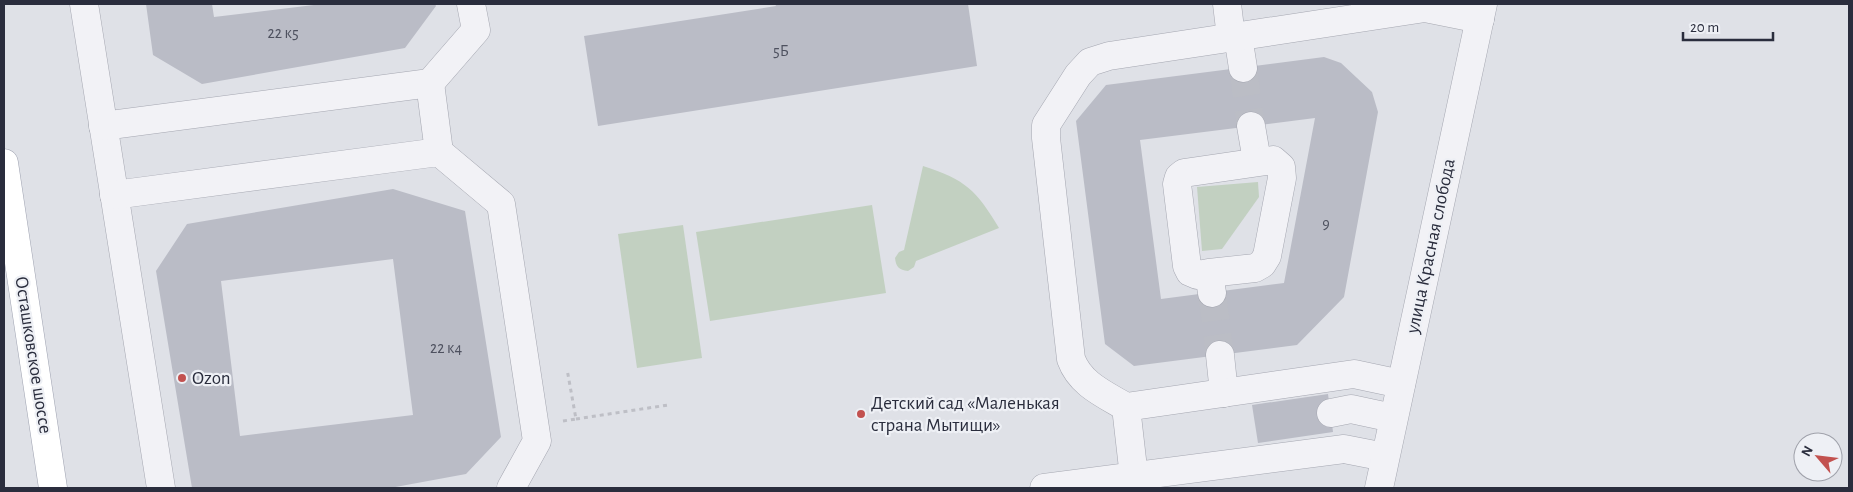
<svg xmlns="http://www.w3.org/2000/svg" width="1853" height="492" font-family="'Alegreya Sans',sans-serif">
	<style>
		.green { fill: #c2d0c1 }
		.building { fill: #babcc6; fill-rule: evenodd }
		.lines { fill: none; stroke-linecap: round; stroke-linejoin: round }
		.minor-tunnel { stroke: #bbbdc5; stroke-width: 28; stroke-dasharray: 28 14; stroke-linecap: butt }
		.minor-casing { stroke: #a5a7b1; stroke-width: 29 }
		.major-casing { stroke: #a0a4b2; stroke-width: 29 }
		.path { stroke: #bebfc6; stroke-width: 3; stroke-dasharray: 4 4; stroke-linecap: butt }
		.minor { stroke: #f2f2f6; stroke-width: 28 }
		.major { stroke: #fff; stroke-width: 28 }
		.poi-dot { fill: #c2514f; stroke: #eef0f5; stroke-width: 2 }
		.labels { text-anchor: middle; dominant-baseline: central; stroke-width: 4.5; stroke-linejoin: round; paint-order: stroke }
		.number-label { font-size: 16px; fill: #4e515f }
		.street-label { font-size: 19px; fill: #2a2d3d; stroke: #eef0f5 }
		.poi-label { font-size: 19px; fill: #2a2d3d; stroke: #eef0f5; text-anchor: start }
	</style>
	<rect width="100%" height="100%" fill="#dfe1e7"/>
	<!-- green -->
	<g class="green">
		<path d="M923,166C965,179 977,191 999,228L916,261L914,267L908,271C899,270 896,267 895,258L899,252L904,250Z"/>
		<path d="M1258,182L1259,197L1222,249L1202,251L1197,187Z"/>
		<path d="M872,205L886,293L710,321L696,232Z"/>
		<path d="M683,225L702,358L637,368L618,234Z"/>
	</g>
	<!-- building -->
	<g class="building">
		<path d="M146,4H212L214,17L322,4H435L436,6L405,48L202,84L153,55Z"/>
		<path d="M775,4H968L977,66L598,126L584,36L776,6Z"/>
		<path d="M1324,57L1341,63L1372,92L1378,112L1344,297L1297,345L1134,366L1105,344L1076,121L1106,85ZM1315,118L1284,283L1161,299L1140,140Z"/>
		<path d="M393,189L465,211L501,437L466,474L390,488H192L156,271L187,224ZM393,259L413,415L240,436L221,281Z"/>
		<path d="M1328,394L1333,432L1258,443L1252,405Z"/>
	</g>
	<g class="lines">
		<!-- minor-tunnel -->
		<g class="minor-tunnel">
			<path d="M1243,68L1251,126"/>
			<path d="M1212,293L1220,355"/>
		</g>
		<!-- minor casing -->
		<g class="minor-casing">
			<g id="minor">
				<path d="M84,4L161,488"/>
				<path d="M1227,4L1231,37"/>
				<path d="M1238,36L1243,68"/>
				<path d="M430,83L439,152"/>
				<path d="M103,126L430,83L476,30L471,4"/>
				<path d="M1251,126L1257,161"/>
				<path d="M114,195L439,152L501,204L537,441L511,488"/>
				<path d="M1209,273L1197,275L1190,272L1187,266L1177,184L1179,177L1184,173L1273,160L1281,167L1282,178L1267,256L1262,264L1255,268L1209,273L1212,293"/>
				<path d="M1220,355L1224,393"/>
				<path d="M1401,384L1354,374L1126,407C1104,394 1080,384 1071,359L1046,138V125L1078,75L1090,62L1109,56L1425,8L1480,19"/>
				<path d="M1126,407L1134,477"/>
				<path d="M1331,413L1351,409L1393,418"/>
				<path d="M1044,488L1344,449L1385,457"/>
				<path d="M1379,488L1483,4"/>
			</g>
		</g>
		<!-- major casing -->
		<g class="major-casing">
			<path id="major" d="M4,163L53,488"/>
		</g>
		<!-- path -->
		<g class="path">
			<path d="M576,419L668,405"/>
			<path d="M563,421L576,419L567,369"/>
		</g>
		<!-- minor -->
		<use href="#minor" class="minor"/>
		<!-- major -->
		<use href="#major" class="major"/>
	</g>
	<!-- markers -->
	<g class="poi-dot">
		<circle cx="182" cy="378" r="5"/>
		<circle cx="861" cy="414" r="5"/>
	</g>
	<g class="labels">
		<!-- number labels -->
		<g class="number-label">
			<text x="283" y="33">22 к5</text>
			<text x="781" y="51">5Б</text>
			<text x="1326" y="224">9</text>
			<text x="446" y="348">22 к4</text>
		</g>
		<!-- street labels -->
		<g class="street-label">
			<text transform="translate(1431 246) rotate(-78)">улица Красная слобода</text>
			<text transform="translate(33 355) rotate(81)">Осташковское шоссе</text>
		</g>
		<!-- poi labels -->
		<g class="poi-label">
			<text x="192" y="378">Ozon</text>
			<text x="871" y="403">Детский сад «Маленькая<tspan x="871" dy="22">страна Мытищи»</tspan></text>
		</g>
	</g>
	<!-- border -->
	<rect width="1853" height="492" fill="none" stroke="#2a2d3d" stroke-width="10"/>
	<!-- north arrow -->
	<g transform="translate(1818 457) rotate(298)"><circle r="24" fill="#eef0f5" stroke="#a0a2ab"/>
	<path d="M0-4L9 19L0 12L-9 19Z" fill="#c2514f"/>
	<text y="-8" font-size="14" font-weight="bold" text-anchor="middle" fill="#2a2d3d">N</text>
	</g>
	<!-- scale -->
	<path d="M1683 32v8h90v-8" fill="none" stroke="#2a2d3d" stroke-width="2.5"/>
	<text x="1690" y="32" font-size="15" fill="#2a2d3d" stroke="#eef0f5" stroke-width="4" paint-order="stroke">20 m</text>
</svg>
